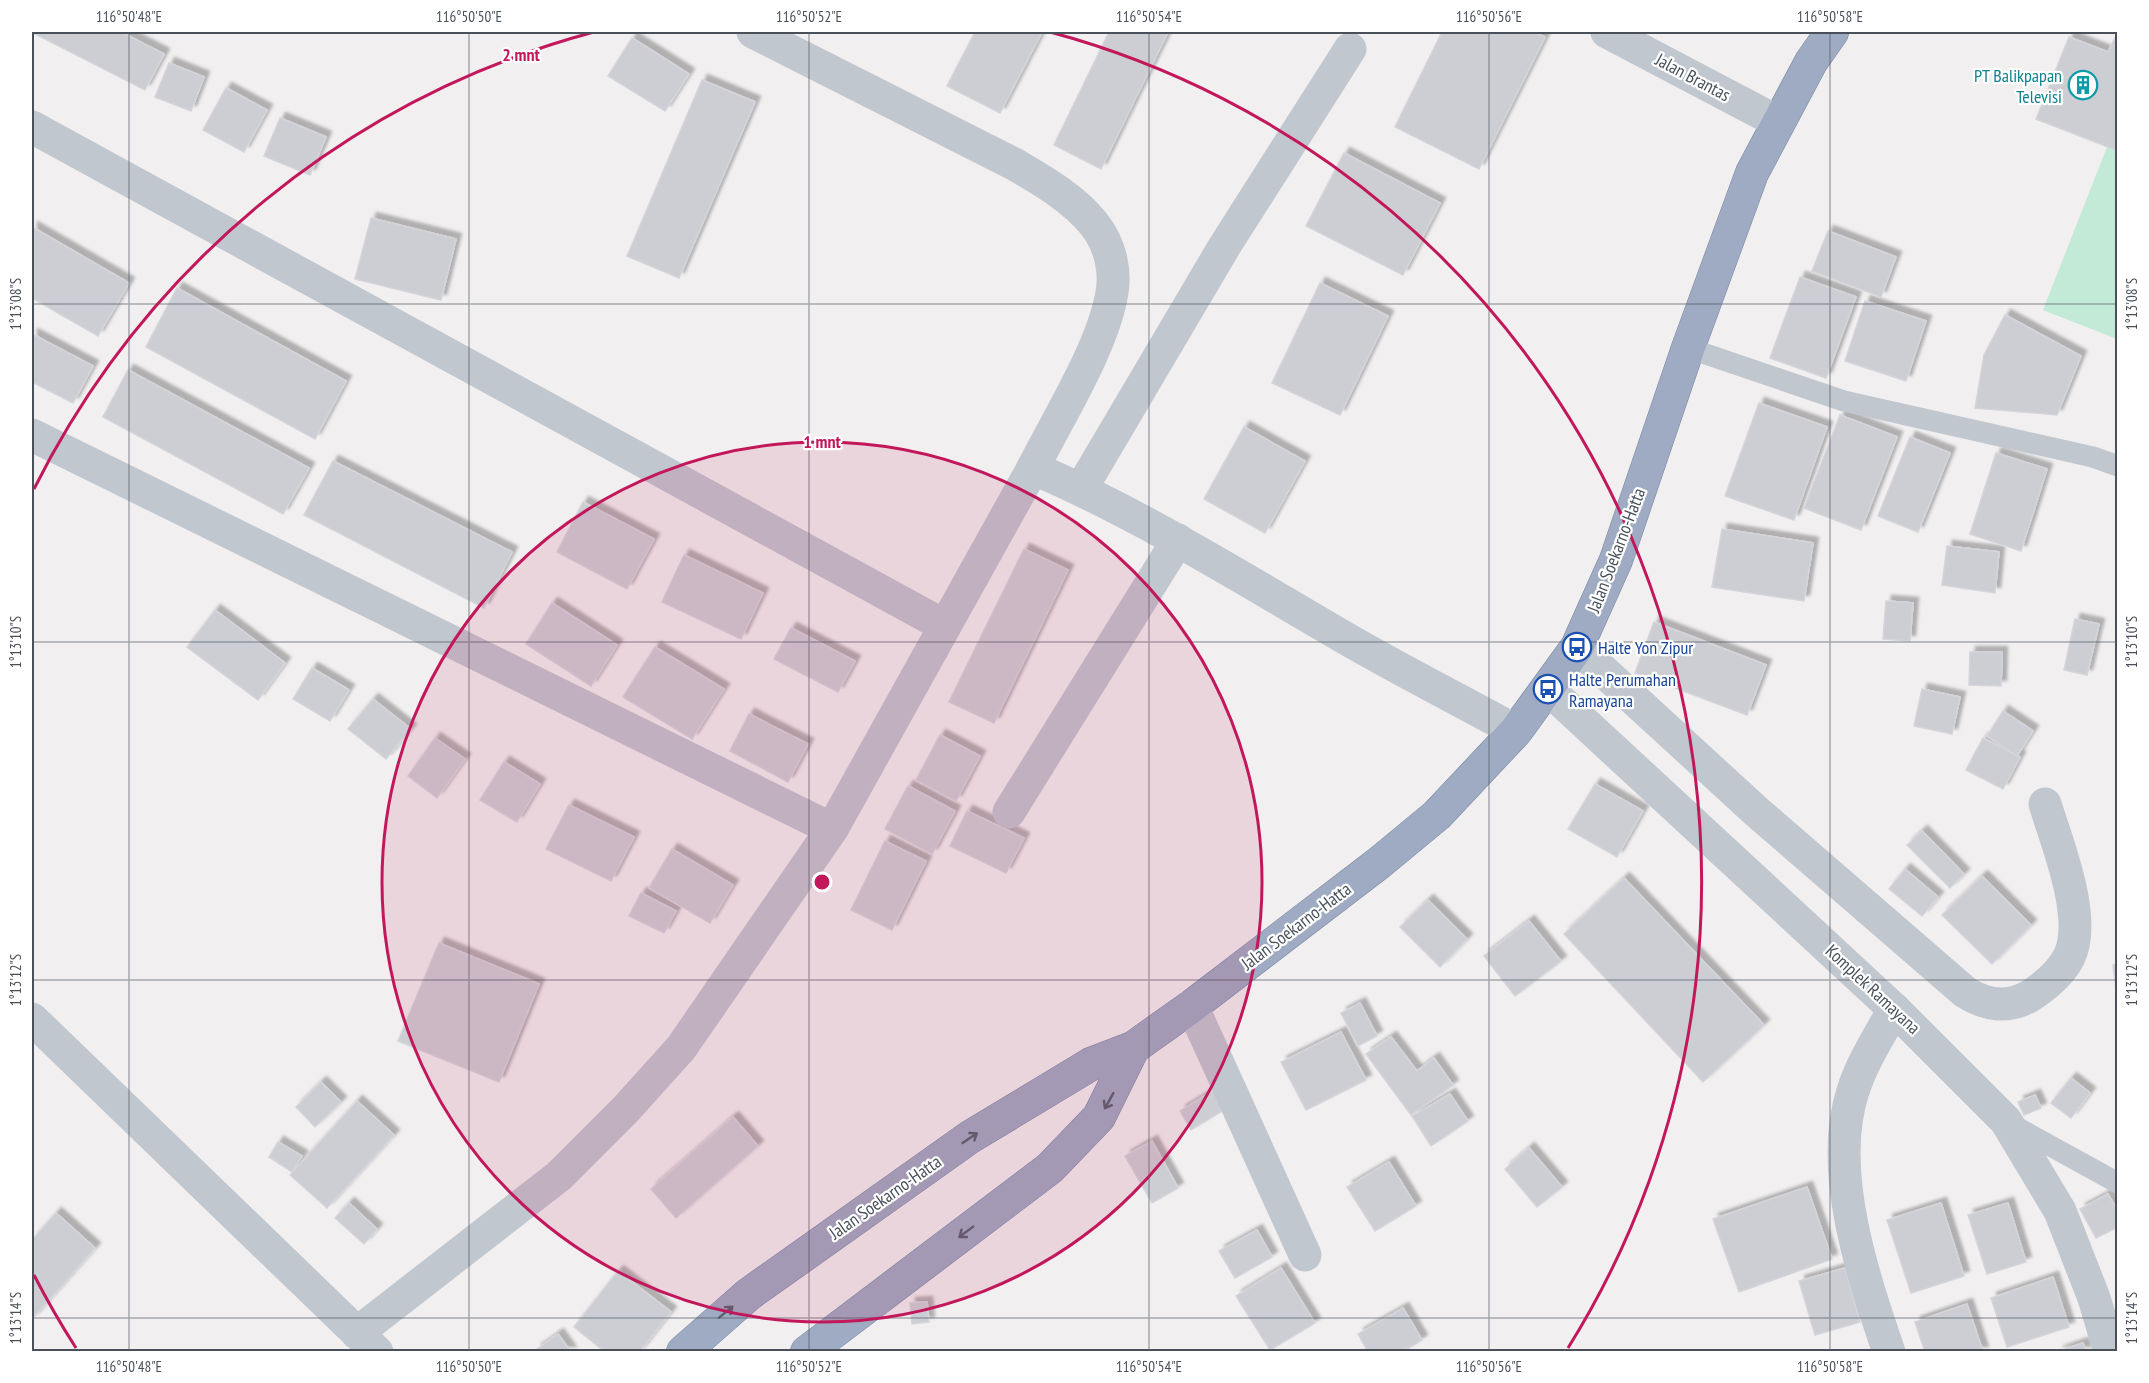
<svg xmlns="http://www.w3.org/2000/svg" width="2149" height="1383" font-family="'PT Sans Narrow',sans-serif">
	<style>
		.green { fill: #c2ead7 }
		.building { fill: #ccced3; stroke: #d4d4da; stroke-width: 1.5; filter: url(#shadow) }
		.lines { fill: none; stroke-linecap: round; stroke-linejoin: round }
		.trunk-casing { stroke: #7786a4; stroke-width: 34 }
		.service { stroke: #c1c7cf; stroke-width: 21 }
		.minor { stroke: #c1c7cf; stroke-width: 33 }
		.trunk { stroke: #9fabc2; stroke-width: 33 }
		.oneway { stroke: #5a626f }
		.ticks { fill: none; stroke: #49505a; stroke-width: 1.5; stroke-opacity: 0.45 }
		.ring { fill: none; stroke: #c2185b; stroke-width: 3 }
		.labels { text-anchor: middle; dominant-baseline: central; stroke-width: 4.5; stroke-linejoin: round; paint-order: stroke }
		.culture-label { font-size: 18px; fill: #0d838f; stroke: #fff; text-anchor: end }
		.street-label { font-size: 18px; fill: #49505a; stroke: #fff }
		.transit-label { font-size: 18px; fill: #164399; stroke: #fff; text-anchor: start }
		.centre { fill: #c2185b; stroke: #fff; stroke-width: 3 }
		.ring-label { font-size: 18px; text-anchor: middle; font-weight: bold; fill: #c2185b; stroke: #fff; stroke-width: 4.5; stroke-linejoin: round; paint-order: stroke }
		.neatline { fill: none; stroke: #49505a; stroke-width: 2 }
		.ticks-label { font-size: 15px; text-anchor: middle; fill: #49505a }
	</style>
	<defs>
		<filter id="shadow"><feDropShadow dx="5.5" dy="-5.5" stdDeviation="1.5" flood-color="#0004"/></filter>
	</defs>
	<rect width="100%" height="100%" fill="#f1efef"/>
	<!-- green -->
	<path class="green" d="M2107,147L2117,151V339L2043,310Z"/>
	<!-- building -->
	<g class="building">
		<path d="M36,32H121L164,54L145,90L35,34Z"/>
		<path d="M975,32H1042L1000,113L947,86Z"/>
		<path d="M1109,32H1168L1101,169L1054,145Z"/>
		<path d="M1442,32H1534L1545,37L1479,169L1395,127Z"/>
		<path d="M2118,32V151L2036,119L2069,37L2108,52Z"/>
		<path d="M632,38L689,74L665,111L608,76Z"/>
		<path d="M169,63L204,77L191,111L155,97Z"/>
		<path d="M702,80L755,102L679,278L627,256Z"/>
		<path d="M226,88L267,110L244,152L203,130Z"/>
		<path d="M280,118L326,137L310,175L264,156Z"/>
		<path d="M1344,153L1440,203L1403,275L1306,226Z"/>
		<path d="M371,218L456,239L441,300L355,279Z"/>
		<path d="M32,227L129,283L98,336L32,298Z"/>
		<path d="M1828,231L1896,257L1881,297L1812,271Z"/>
		<path d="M1800,277L1856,297L1826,378L1770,358Z"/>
		<path d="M1320,283L1388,316L1340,415L1272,383Z"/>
		<path d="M177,288L346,381L315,439L146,347Z"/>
		<path d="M1865,301L1926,321L1906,381L1845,361Z"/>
		<path d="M2005,315L2081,356L2057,415L1975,408L1984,355Z"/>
		<path d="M32,334L93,366L73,403L32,382Z"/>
		<path d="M128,370L309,468L283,514L103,417Z"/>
		<path d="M1759,403L1827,427L1794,520L1725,496Z"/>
		<path d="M1840,415L1897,437L1861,530L1804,508Z"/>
		<path d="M1244,427L1305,461L1265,533L1204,499Z"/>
		<path d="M1910,437L1950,453L1918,532L1878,516Z"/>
		<path d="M1996,453L2047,469L2021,551L1970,534Z"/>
		<path d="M333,461L512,552L484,608L304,515Z"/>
		<path d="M583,502L654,539L627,589L557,552Z"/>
		<path d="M1722,529L1813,543L1804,601L1712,587Z"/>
		<path d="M1947,546L1999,552L1995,593L1942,585Z"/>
		<path d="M1024,549L1068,570L994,723L949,702Z"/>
		<path d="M684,555L763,593L741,639L662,602Z"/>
		<path d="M1886,601L1913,603L1910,641L1883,639Z"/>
		<path d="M552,603L617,645L591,686L526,644Z"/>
		<path d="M215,610L285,663L258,700L187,647Z"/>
		<path d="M2075,619L2099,624L2087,675L2064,670Z"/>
		<path d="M1654,622L1766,665L1747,715L1635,673Z"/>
		<path d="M791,628L855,661L838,692L774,659Z"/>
		<path d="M655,647L724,689L692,739L623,697Z"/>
		<path d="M1970,652H2002L2001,686L1969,685Z"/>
		<path d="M312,668L349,690L330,721L293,699Z"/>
		<path d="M1922,689L1960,697L1952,734L1914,726Z"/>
		<path d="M373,699L411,729L386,759L348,729Z"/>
		<path d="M2003,711L2033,731L2017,756L1987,736Z"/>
		<path d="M749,714L808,744L788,782L730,751Z"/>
		<path d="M940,735L980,756L956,801L916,780Z"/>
		<path d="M435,738L465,759L437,798L408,776Z"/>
		<path d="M1983,738L2020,757L2003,789L1966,770Z"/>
		<path d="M504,762L540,784L517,822L480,800Z"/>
		<path d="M1595,784L1643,811L1617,857L1568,829Z"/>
		<path d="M908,786L955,811L932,854L885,829Z"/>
		<path d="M569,805L634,837L611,881L546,849Z"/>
		<path d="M967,811L1024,838L1006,873L950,846Z"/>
		<path d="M1922,831L1964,874L1950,888L1907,845Z"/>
		<path d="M885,841L926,861L892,930L851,910Z"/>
		<path d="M672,849L733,885L710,923L649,888Z"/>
		<path d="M1905,869L1938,897L1922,916L1889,889Z"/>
		<path d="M1982,876L2031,925L1992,964L1942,915Z"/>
		<path d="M1624,878L1764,1025L1703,1082L1564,934Z"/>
		<path d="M641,893L676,911L664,933L629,916Z"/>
		<path d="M1428,900L1467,939L1440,967L1400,927Z"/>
		<path d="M1529,921L1561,961L1515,996L1484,956Z"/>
		<path d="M439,943L539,984L499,1082L398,1041Z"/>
		<path d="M2118,964V998H2117L2113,965Z"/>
		<path d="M1360,1003L1377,1036L1358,1046L1341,1013Z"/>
		<path d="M1341,1032L1366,1080L1306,1110L1281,1062Z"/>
		<path d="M1391,1037L1417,1071L1434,1058L1453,1085L1411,1115L1366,1054Z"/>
		<path d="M2071,1078L2090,1093L2071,1118L2051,1103Z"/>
		<path d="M321,1082L341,1102L315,1127L296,1107Z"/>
		<path d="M1216,1089L1227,1108L1191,1130L1180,1111Z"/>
		<path d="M1450,1094L1468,1121L1431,1146L1412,1116Z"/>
		<path d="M2035,1095L2041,1108L2024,1115L2018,1102Z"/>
		<path d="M357,1101L394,1135L327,1208L290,1175Z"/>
		<path d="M733,1117L758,1146L676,1218L651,1189Z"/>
		<path d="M1152,1141L1178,1188L1152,1203L1125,1156Z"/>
		<path d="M278,1142L302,1156L292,1172L269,1157Z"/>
		<path d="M1529,1148L1562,1187L1537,1207L1505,1169Z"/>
		<path d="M1389,1162L1416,1206L1375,1231L1347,1187Z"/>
		<path d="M1807,1187L1832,1259L1739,1292L1713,1219Z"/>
		<path d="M2108,1194L2118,1212V1227L2096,1238L2080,1209Z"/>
		<path d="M349,1203L377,1229L364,1244L335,1218Z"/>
		<path d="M1941,1203L1964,1276L1911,1293L1887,1220Z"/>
		<path d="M2008,1203L2026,1262L1987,1274L1968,1215Z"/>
		<path d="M56,1213L95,1248L32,1319V1240Z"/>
		<path d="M1257,1230L1272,1257L1235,1278L1219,1251Z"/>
		<path d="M1281,1268L1315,1323L1270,1350L1236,1296Z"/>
		<path d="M1845,1268L1860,1322L1815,1335L1799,1281Z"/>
		<path d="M618,1271L671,1312L639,1352H605L574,1327Z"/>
		<path d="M2053,1277L2069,1327L2007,1347L1991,1298Z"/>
		<path d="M927,1302L929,1322L912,1324L910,1303Z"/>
		<path d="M1967,1304L1983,1352H1925L1915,1322Z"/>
		<path d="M1403,1308L1422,1340L1402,1352H1368L1358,1334Z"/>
		<path d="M558,1334L571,1352H537L536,1350Z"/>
		<path d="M2083,1343L2086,1352H2057Z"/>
	</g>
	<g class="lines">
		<!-- trunk casing -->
		<g class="trunk-casing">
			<g id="trunk">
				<path d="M683,1352L749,1294L970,1137L1091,1064L1133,1048L1192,1006L1379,863L1437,815L1516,731L1577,647L1616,560L1688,348L1752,173L1811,62L1832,32"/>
				<path d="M807,1352L1050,1168L1099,1117L1133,1048"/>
			</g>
		</g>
		<!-- service -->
		<g class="service">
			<path d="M1688,348L1844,401L2093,457L2118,466"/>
			<path d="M2009,1123L2118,1183"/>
		</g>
		<!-- minor -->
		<g class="minor">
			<path d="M753,32L1014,164C1043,181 1073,198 1094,224C1110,244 1117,272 1111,298C1100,352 1058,418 1033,468"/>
			<path d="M1607,32L1778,122"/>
			<path d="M32,127L943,625"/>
			<path d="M32,435L832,829"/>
			<path d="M1081,489L1224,247L1350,49"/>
			<path d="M1577,647L1757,812L1965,992C1985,1005 2008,1009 2030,996C2045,986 2061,973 2069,957C2088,919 2057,843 2045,804"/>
			<path d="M1548,689L1894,1009L2006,1121L2060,1211L2094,1298L2110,1352"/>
			<path d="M1009,812L1178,540"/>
			<path d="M1192,1006L1305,1255"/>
			<path d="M32,1019L377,1352"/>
			<path d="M357,1333L559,1176L626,1109L681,1048L832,829L1033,468C1141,515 1239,576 1340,635C1398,669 1458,699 1516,731"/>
			<path d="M1889,1352C1863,1276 1827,1170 1853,1091C1862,1062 1880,1035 1894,1009"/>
		</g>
		<!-- trunk -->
		<use href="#trunk" class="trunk"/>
	</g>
	<!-- one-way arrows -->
	<defs><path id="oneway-shaft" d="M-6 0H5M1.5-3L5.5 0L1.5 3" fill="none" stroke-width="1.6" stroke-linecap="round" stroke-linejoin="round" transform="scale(1.5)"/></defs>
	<g class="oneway">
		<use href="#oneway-shaft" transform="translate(1109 1101) rotate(119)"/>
		<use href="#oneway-shaft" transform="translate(970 1138) rotate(-34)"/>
		<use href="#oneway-shaft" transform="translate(966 1232) rotate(143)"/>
		<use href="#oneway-shaft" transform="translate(726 1312) rotate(-39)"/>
	</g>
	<!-- ticks -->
	<path class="ticks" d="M129,32V1352M469,32V1352M809,32V1352M1149,32V1352M1489,32V1352M1830,32V1352M32,304H2118M32,642H2118M32,980H2118M32,1318H2118"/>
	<!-- distance rings -->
	<circle cx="822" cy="882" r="440" fill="#c2185b" fill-opacity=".12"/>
	<g class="ring">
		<circle cx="822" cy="882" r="440"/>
		<path d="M76 1348A880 880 0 0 1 34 1275M34 489A880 880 0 0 1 594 32M1050 32A880 880 0 0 1 1568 1348"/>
	</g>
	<!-- icons -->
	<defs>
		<g id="building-ring" transform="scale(1.5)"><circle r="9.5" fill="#fff" stroke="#0f9aa8" stroke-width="1.5"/><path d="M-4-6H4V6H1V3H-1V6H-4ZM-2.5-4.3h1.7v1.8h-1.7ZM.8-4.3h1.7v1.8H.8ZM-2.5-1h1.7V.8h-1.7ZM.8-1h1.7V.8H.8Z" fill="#0f9aa8"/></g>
		<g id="bus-ring" transform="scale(1.5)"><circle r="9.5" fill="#fff" stroke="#1a4fb4" stroke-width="1.5"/><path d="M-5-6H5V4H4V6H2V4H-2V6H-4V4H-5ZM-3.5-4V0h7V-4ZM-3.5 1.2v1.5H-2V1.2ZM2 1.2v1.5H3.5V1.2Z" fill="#1a4fb4"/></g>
	</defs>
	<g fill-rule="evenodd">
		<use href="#building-ring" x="2083" y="85"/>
		<use href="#bus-ring" x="1577" y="647"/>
		<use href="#bus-ring" x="1548" y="689"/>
	</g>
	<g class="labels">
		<!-- culture labels -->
		<g class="culture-label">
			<text x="2062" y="75">PT Balikpapan<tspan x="2062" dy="21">Televisi</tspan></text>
		</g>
		<!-- street labels -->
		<g class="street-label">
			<text transform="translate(1693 77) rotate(28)">Jalan Brantas</text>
			<text transform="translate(1616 550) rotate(-69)">Jalan Soekarno-Hatta</text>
			<text transform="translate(1296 926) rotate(-37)">Jalan Soekarno-Hatta</text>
			<text transform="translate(1873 989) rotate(43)">Komplek Ramayana</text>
			<text transform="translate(885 1197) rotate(-35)">Jalan Soekarno-Hatta</text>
		</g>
		<!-- transit labels -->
		<g class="transit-label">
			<text x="1598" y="647">Halte Yon Zipur</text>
			<text x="1569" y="679">Halte Perumahan<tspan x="1569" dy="21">Ramayana</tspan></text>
		</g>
	</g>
	<circle cx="822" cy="882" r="9" class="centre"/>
	<g class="ring-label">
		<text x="521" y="61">2 mnt</text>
		<text x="822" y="448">1 mnt</text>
	</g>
	<!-- border -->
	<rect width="2149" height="1383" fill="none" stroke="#ffffff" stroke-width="66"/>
	<rect x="33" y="33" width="2083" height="1317" class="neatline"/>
	<g class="ticks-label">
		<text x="129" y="22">116°50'48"E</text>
		<text x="469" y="22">116°50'50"E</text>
		<text x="809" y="22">116°50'52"E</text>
		<text x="1149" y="22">116°50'54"E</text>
		<text x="1489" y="22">116°50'56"E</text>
		<text x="1830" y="22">116°50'58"E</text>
		<text transform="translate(16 304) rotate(-90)" y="5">1°13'08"S</text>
		<text transform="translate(2132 304) rotate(-90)" y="5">1°13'08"S</text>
		<text transform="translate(16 642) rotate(-90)" y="5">1°13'10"S</text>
		<text transform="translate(2132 642) rotate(-90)" y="5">1°13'10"S</text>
		<text transform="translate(16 980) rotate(-90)" y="5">1°13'12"S</text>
		<text transform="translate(2132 980) rotate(-90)" y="5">1°13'12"S</text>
		<text transform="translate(16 1318) rotate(-90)" y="5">1°13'14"S</text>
		<text transform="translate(2132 1318) rotate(-90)" y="5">1°13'14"S</text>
		<text x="129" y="1372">116°50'48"E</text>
		<text x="469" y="1372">116°50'50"E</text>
		<text x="809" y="1372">116°50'52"E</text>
		<text x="1149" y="1372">116°50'54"E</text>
		<text x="1489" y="1372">116°50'56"E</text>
		<text x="1830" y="1372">116°50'58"E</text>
	</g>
</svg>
